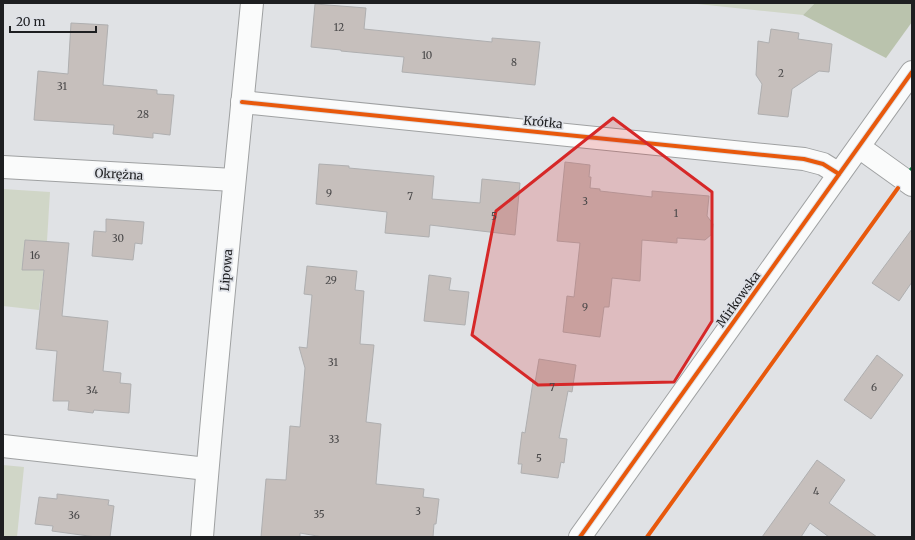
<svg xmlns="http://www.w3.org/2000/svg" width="915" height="540" font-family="Merriweather,serif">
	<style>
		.green { fill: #d0d6c7 }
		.forest { fill: #bac3ad }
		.building { fill: #c6bfbc; stroke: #afafb0 }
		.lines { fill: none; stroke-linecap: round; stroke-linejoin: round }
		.minor-casing { stroke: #9fa1a2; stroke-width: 24 }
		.tertiary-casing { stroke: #9fa1a2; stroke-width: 24 }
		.minor { stroke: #fafbfb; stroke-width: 22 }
		.tertiary { stroke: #fafbfb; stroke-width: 22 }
		.quiet { stroke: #00873e; stroke-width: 3; stroke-dasharray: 6 3; stroke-linecap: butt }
		.cycleway-casing { stroke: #dee1e7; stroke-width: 6 }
		.cycleway { stroke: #e8590c; stroke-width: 4 }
		.marked { fill: #d62828; fill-opacity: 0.2; stroke: #d62828; stroke-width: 3; stroke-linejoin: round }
		.labels { text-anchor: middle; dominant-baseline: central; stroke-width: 3.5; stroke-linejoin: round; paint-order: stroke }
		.number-label { font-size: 10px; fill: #484748 }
		.street-label { font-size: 12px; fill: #1e1f21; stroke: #dee1e7 }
	</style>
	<rect width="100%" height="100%" fill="#e0e2e5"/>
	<!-- green -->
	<g class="green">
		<path d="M688,3H815L803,15Z"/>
		<path d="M3,189L50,192L47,241L39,310L3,306Z"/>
		<path d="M3,465L24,467L17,537H3Z"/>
	</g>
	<!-- forest -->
	<path class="forest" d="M815,3H912V22L886,58L803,15Z"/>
	<!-- building -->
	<g class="building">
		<path d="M315,4L366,8L364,29L492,42V38L540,42L535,85L402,72L404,57L341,51V50L311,47Z"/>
		<path d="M71,23L108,25L103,85L157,90V94L174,95L170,135L153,133V138L113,134L114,125L34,120L38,71L68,74Z"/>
		<path d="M771,29L799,33L798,39L832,44L829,72L819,71L792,89L788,117L758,114L762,84L756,75L758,41L769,43Z"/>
		<path d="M565,162L590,165L589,177H591L590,188L600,189V191L652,197V191L709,196L707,216L713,224L712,234L705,240L677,238V243L642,240L640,281L612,278L609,307H604L600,337L563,332L567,296L574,297L580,243L557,241Z"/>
		<path d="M319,164L349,166V168L434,176L432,199L480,203L482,179L520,183L515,235L430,225L429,237L385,233L387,212L316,204Z"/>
		<path d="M106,219L144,222L142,244L135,243L133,260L92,256L94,231L106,232Z"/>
		<path d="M912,229V282L899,301L872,283Z"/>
		<path d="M25,240L69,243L62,316L108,321L103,371L121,373L120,383L131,384L129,413L94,410L93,413L68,410L69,401H53L57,351L36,349L44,270H22Z"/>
		<path d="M307,266L357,271L355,290L364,291L360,344L374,345L366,422L381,424L376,484L424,489L423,497L439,499L436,524H434L433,537H323L300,533V537H261L266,479L286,480L290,426L300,427L305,368L299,347L307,348L312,295L304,294Z"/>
		<path d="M429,275L451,278L449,290L469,292L465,325L424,321Z"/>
		<path d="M877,355L903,375L871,419L844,400Z"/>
		<path d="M539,359L576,365L572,392L568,391L559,438L567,439L564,463L561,462L558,478L521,473L522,464H518L522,432L525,433L533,382L535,383Z"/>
		<path d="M817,460L845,480L829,503L877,537H829L810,523L801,537H762Z"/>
		<path d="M57,494L109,500L108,505L114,506L110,537H96L52,531L53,526L35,524L39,497L57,499Z"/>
	</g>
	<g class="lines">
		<!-- minor casing -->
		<g class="minor-casing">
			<g id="minor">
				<path d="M242,102L804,159L823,164L839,174"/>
				<path d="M859,147L912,185"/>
				<path d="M3,167L234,180"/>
				<path d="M3,446L207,469"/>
			</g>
		</g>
		<!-- tertiary casing -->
		<g class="tertiary-casing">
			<g id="tertiary">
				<path d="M202,537C216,359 235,181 252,3"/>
				<path d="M580,537L912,72"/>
			</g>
		</g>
		<!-- minor -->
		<use href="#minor" class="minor"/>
		<!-- tertiary -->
		<use href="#tertiary" class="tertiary"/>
		<!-- quiet -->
		<path class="quiet" d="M910,170L912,168"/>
		<!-- cycleway casing -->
		<g class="cycleway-casing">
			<g id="cycleway">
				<path d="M242,102L804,159L823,164L839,174"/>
				<path d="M580,537L912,72"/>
				<path d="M647,537L898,188"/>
			</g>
		</g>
		<!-- cycleway -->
		<use href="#cycleway" class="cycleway"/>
	</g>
	<!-- marked area -->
	<path class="marked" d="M613,118L712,192V321L674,382L538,385L472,335L496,211Z"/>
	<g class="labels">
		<!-- number labels -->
		<g class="number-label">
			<text x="339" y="27">12</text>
			<text x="427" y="55">10</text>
			<text x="514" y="62">8</text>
			<text x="781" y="73">2</text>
			<text x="62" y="86">31</text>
			<text x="143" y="114">28</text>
			<text x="329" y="193">9</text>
			<text x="410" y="196">7</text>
			<text x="585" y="201">3</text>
			<text x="676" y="213">1</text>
			<text x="494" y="216">5</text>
			<text x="118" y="238">30</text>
			<text x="35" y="255">16</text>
			<text x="331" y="280">29</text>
			<text x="585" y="307">9</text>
			<text x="333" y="362">31</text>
			<text x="552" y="387">7</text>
			<text x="874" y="387">6</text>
			<text x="92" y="390">34</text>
			<text x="334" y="439">33</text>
			<text x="539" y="458">5</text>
			<text x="816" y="491">4</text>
			<text x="418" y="511">3</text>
			<text x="319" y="514">35</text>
			<text x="74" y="515">36</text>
		</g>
		<!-- street labels -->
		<g class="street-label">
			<text transform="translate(543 122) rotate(6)">Krótka</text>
			<text transform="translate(119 174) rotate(3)">Okrężna</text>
			<text transform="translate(226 270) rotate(-85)">Lipowa</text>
			<text transform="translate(738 299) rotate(-54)">Mirkowska</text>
		</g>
	</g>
	<!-- border -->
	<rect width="915" height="540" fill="none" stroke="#1e1f21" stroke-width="8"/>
	<!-- scale -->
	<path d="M10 26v6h86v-6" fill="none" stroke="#1e1f21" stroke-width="2"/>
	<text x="16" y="26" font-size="12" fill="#1e1f21" stroke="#dee1e7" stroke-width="3" paint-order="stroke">20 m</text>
</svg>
